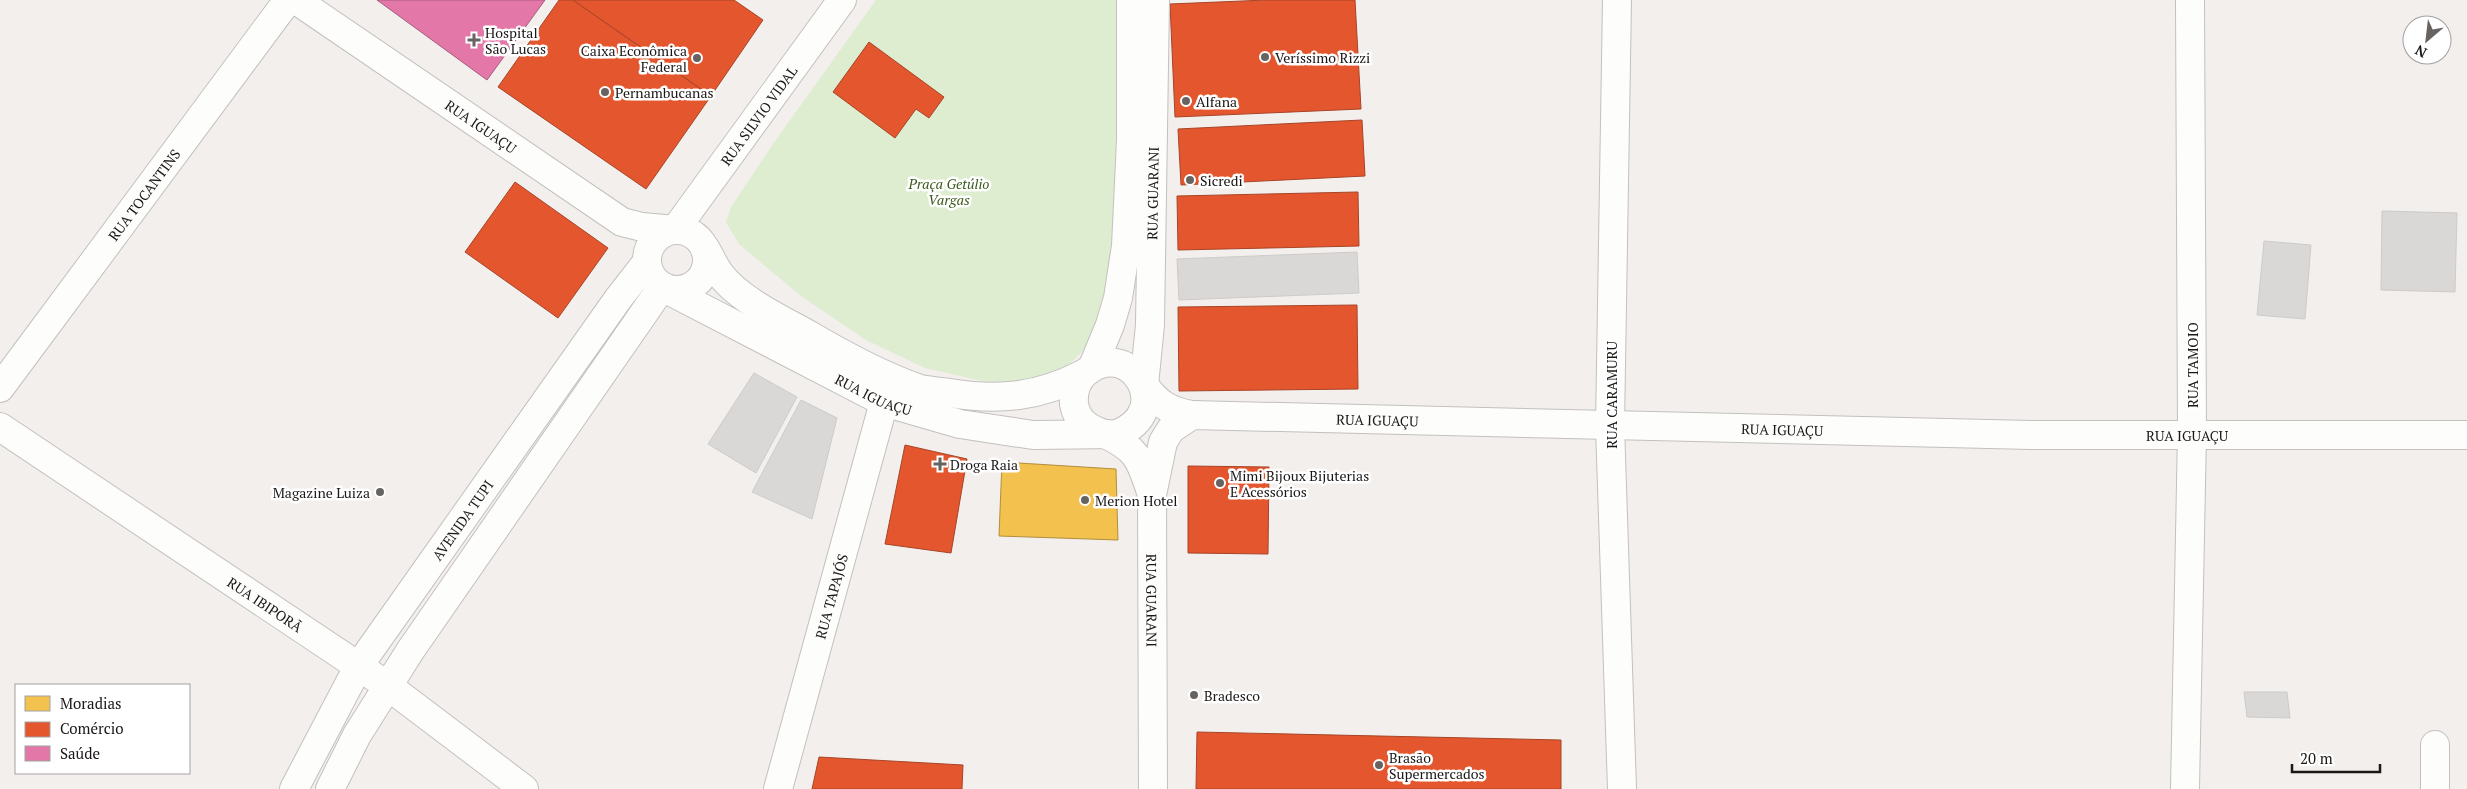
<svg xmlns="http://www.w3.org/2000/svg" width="2467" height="789" font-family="'PT Serif',serif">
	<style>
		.green { fill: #deedcf }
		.homes { fill: #f2c14e; stroke: #b18e3d }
		.shops { fill: #e4572e; stroke: #a74427 }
		.health { fill: #e377a8; stroke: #a75a7c }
		.building { fill: #dad8d7; stroke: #cdcbca }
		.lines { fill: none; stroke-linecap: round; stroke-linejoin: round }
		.street-casing { stroke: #c3c0bf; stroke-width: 30 }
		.secondary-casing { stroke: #c3c0bf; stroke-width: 30 }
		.primary-casing { stroke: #c3c0bf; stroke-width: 30 }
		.street { stroke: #fdfdfc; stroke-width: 28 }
		.secondary { stroke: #fdfdfc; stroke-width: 28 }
		.primary { stroke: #fdfdfc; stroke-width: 28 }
		.poi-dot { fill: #666361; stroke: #fff; stroke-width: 2 }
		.labels { text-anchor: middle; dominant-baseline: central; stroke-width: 5; stroke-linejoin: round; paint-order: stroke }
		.poi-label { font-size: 14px; fill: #1a1716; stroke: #fff; text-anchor: start }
		.street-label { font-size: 14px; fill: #1a1716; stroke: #fff }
		.park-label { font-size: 14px; font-style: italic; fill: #3a591b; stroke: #fff }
	</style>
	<rect width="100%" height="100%" fill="#f2efed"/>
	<!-- green -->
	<path class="green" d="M876,0H1121L1117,257L1093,342L1067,366L1045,378L991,383L925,368L866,340L801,296L739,244L726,222L731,207L773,144Z"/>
	<!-- homes -->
	<path class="homes" d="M1002,462L1116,469L1118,540L999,536Z"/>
	<!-- shops -->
	<g class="shops">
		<path d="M559,0H573L711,96L646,189L498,87Z"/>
		<path d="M573,0H734L763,20L711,96Z"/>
		<path d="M1266,0H1355L1361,109L1175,117L1170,4Z"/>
		<path d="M869,42L944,97L929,118L916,109L895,138L833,92Z"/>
		<path d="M1362,120L1365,176L1181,185L1178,129Z"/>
		<path d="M515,182L608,248L558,318L465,252Z"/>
		<path d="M1358,192L1359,246L1178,250L1177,196Z"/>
		<path d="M1357,305L1358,389L1179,391L1178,307Z"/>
		<path d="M905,445L967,459L951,553L885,544Z"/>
		<path d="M1188,466L1269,467L1268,554L1188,553Z"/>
		<path d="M1197,732L1561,740V789H1196Z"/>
		<path d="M819,757L963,765L962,789H812Z"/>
	</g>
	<!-- health -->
	<path class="health" d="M377,0H545L487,80Z"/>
	<!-- building -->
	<g class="building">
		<path d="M2382,211L2457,213L2455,292L2381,290Z"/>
		<path d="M2264,241L2311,245L2305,319L2257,315Z"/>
		<path d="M1357,252L1359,293L1179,300L1177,259Z"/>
		<path d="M754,373L797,397L756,473L708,444Z"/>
		<path d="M801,400L837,418L812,519L752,492Z"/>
		<path d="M2244,692H2287L2290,718L2247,717Z"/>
	</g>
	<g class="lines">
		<!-- street casing -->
		<g class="street-casing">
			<g id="street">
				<path d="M1144,385C1158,404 1169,411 1192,415"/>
				<path id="s1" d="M1152,495L1163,442L1171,429L1192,415L2031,435H2467"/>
				<path d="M2435,745V789"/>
			</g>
		</g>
		<!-- secondary casing -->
		<g class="secondary-casing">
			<g id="secondary">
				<path id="s2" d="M296,0L622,222L642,227L675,230L842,0"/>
				<path d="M1617,0L1610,426L1622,789"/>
				<path id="s3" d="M0,388L288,0"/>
				<path id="s4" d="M0,427L388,686L524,789"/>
				<path id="s5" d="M1105,434C1139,450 1140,460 1152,495L1153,789"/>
				<path id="s6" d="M778,789L884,402"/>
				<path d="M2185,789L2192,433L2190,0"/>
			</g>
		</g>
		<!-- primary casing -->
		<g class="primary-casing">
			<g id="primary">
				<circle cx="677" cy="260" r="30"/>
				<path d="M705,248C710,256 714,266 720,274C739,300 783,320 811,336C845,356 882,376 920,389C930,391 941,392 950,393C999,401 1039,397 1083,374"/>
				<path d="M1093,366L1110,325L1118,298L1126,246L1131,140V0"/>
				<path id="s7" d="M1144,385L1150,325L1155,0"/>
				<path id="s8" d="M294,789L358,667L618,299L646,263"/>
				<path id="s9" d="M330,789L357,735L410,651L662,287L884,402L960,424L1033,435L1117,434C1178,410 1128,335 1085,373C1076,381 1073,392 1074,404C1077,422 1089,429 1105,434"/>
			</g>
		</g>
		<!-- street -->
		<use href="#street" class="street"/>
		<!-- secondary -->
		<use href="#secondary" class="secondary"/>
		<!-- primary -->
		<use href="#primary" class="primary"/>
	</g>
	<!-- markers -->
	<g class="poi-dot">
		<path d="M471.5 32.5h5v5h5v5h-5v5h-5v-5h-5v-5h5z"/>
		<circle cx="1265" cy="57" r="5"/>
		<circle cx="697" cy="58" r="5"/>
		<circle cx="605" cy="92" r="5"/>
		<circle cx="1186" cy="101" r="5"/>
		<circle cx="1190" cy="180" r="5"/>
		<path d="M937.5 456.5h5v5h5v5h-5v5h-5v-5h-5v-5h5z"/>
		<circle cx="1220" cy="483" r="5"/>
		<circle cx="380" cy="492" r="5"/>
		<circle cx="1085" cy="500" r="5"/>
		<circle cx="1194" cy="695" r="5"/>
		<circle cx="1379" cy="765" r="5"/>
	</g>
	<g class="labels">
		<!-- poi labels -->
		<g class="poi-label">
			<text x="485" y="32">Hospital<tspan x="485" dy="16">São Lucas</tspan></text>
			<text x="687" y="50" text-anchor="end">Caixa Econômica<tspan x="687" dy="16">Federal</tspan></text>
			<text x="1275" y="57">Veríssimo Rizzi</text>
			<text x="615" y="92">Pernambucanas</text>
			<text x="1196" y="101">Alfana</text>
			<text x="1200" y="180">Sicredi</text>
			<text x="950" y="464">Droga Raia</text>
			<text x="1230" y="475">Mimi Bijoux Bijuterias<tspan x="1230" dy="16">E Acessórios</tspan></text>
			<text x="370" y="492" text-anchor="end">Magazine Luiza</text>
			<text x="1095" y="500">Merion Hotel</text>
			<text x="1204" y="695">Bradesco</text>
			<text x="1389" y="757">Brasão<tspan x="1389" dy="16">Supermercados</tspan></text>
		</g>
		<!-- street labels -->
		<g class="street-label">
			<text stroke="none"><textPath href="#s2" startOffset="590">RUA SILVIO VIDAL</textPath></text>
			<text stroke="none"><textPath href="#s2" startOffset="224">RUA IGUAÇU</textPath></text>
			<text stroke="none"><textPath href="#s7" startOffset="192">RUA GUARANI</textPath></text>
			<text stroke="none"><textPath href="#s3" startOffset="241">RUA TOCANTINS</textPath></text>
			<text transform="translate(2192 365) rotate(-90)">RUA TAMOIO</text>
			<text stroke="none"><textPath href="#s9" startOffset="840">RUA IGUAÇU</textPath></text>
			<text transform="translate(1611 395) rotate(-90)">RUA CARAMURU</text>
			<text stroke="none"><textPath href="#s1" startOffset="280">RUA IGUAÇU</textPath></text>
			<text stroke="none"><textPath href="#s1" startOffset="685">RUA IGUAÇU</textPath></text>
			<text stroke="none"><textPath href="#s1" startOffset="1090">RUA IGUAÇU</textPath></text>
			<text stroke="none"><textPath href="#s8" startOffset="318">AVENIDA TUPI</textPath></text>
			<text stroke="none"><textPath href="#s6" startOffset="200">RUA TAPAJÓS</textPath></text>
			<text stroke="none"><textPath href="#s5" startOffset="186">RUA GUARANI</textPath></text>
			<text stroke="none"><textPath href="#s4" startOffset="319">RUA IBIPORÃ</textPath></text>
		</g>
		<!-- park labels -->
		<g class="park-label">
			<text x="949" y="183">Praça Getúlio<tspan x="949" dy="16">Vargas</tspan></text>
		</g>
	</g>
	<!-- legend -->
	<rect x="15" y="684" width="175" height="90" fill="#ffffff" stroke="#a3a2a2"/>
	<rect x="25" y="696" width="25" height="15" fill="#f2c14e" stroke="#a3a2a2"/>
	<text x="60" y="709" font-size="15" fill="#1a1716">Moradias</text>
	<rect x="25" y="722" width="25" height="15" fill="#e4572e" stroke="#a3a2a2"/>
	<text x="60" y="734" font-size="15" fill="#1a1716">Comércio</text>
	<rect x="25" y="746" width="25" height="15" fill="#e377a8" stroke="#a3a2a2"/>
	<text x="60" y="759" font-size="15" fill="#1a1716">Saúde</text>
	<!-- north arrow -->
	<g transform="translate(2427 40) rotate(208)"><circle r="24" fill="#ffffff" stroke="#a3a2a2"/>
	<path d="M0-4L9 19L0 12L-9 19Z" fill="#666361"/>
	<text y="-8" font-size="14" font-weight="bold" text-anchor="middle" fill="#1a1716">N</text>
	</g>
	<!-- scale -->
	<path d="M2292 764v8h88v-8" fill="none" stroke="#1a1716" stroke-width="2.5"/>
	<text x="2300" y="764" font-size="15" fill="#1a1716" stroke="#ffffff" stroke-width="4" paint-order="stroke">20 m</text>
</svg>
